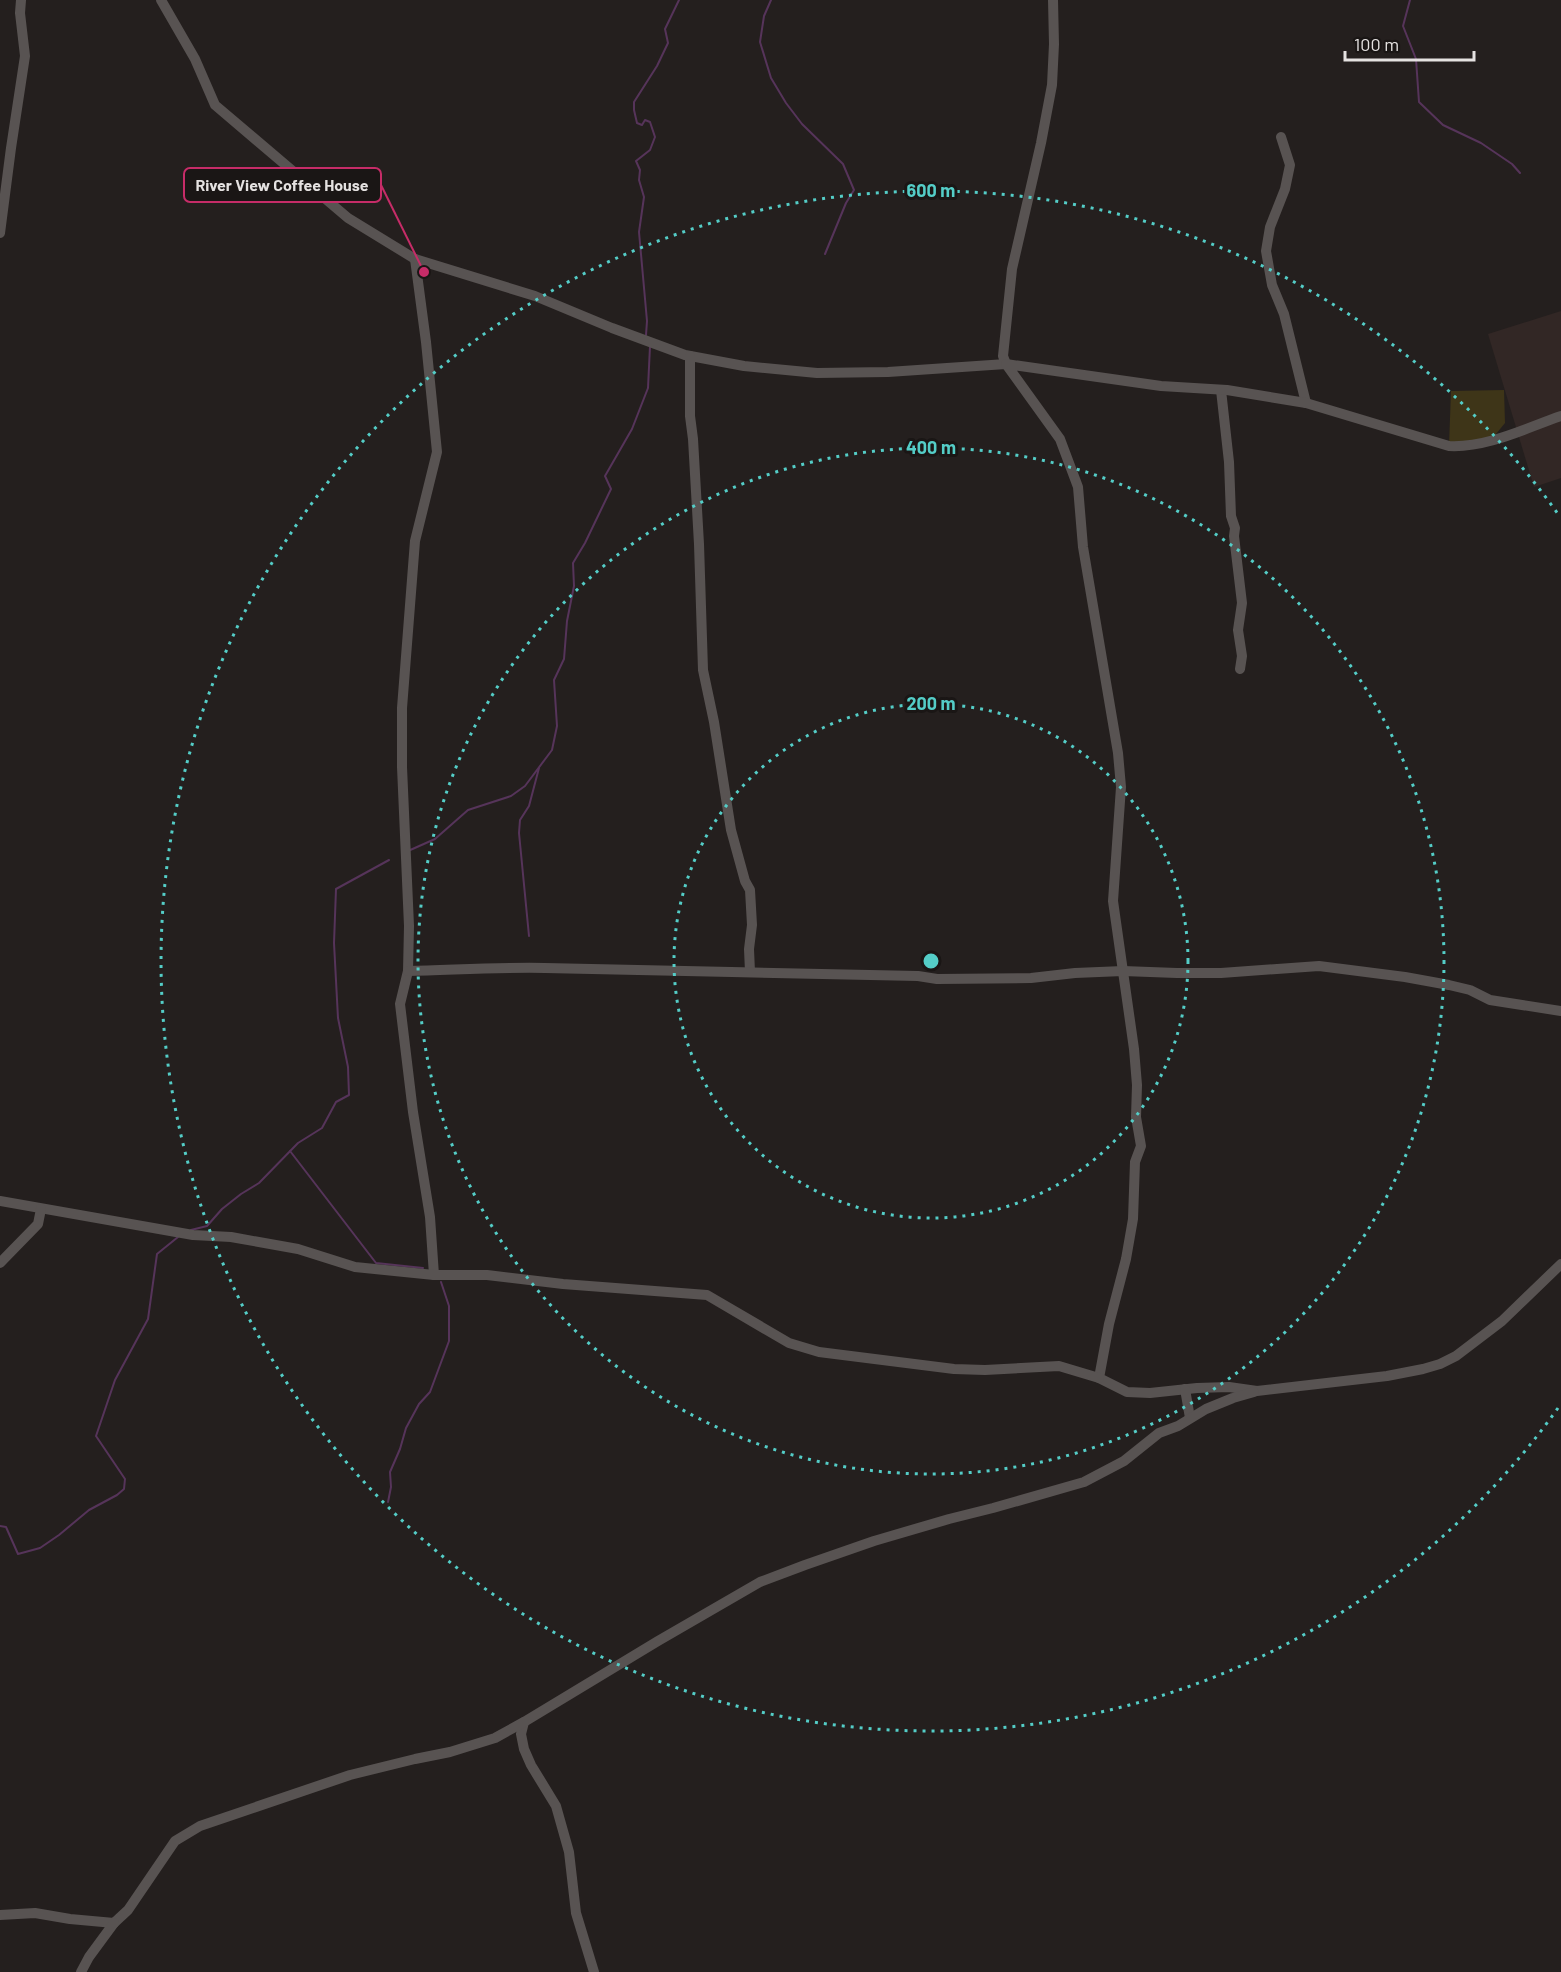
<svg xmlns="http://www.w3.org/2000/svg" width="1561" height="1972" font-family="Barlow,sans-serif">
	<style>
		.built { fill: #322725 }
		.green { fill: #3e3518 }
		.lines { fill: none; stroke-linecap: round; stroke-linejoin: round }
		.stream { stroke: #56345a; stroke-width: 2 }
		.minor { stroke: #585352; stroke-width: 10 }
		.ring { fill: none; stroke: #54cdc7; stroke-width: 3; stroke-dasharray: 3 6 }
		.centre { fill: #54cdc7; stroke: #1a1615; stroke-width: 3 }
		.ring-label { font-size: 18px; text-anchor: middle; font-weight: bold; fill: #54cdc7; stroke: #1a1615; stroke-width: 6; stroke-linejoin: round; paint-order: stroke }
		.leader { fill: none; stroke: #c62c68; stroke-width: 2 }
		.callout-dot { fill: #c62c68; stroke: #1a1615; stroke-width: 2 }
		.callout { fill: #1a1615; stroke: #c62c68; stroke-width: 2 }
		.callout-label { font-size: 16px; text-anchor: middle; font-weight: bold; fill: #e5e2e1 }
	</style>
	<rect width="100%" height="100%" fill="#241f1e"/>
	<!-- built -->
	<path class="built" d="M1561,311V478L1534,487L1488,334Z"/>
	<!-- green -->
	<path class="green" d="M1504,390L1505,423L1491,440L1449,446L1451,391Z"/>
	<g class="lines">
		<!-- stream -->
		<g class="stream">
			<path d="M771,0L764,16L760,42L771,78L786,103L802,124L843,164L854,190L846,203L825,254"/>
			<path d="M1410,0L1403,26L1416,59L1419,102L1443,125L1481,143L1512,164L1520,173"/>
			<path d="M646,335L647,321L639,232L644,197L639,180L640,170L636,161L650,150L655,137L650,122L645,120L642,125L637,123L634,110V102L657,66L668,43L665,29L679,0"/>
			<path d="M408,851L435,839L468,810L511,796L525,786L552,750L557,726L554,680L564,659L567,621L574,586L573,563L585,543L611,489L605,476L632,429L648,388L650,346"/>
			<path d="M529,936L519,833L520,820L529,806L539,768"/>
			<path d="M290,1151L376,1263L423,1268"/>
			<path d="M191,1230L207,1226L222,1209L241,1194L259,1183L298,1143L322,1128L336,1102L349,1095L348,1067L338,1018L334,943L336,889L389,860"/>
			<path d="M388,1502L391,1487L390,1472L400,1449L406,1428L419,1404L430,1392L449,1341V1306L441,1282"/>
			<path d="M0,1526L6,1527L18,1554L40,1548L59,1535L89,1510L117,1495L124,1489L125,1479L96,1436L115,1380L148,1319L157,1254L178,1237"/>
		</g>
		<!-- minor -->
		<g class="minor">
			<path d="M161,0L195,59L215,105L348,218L415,259L535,296L612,328L685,355L744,366L817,373L888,372L1006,364L1003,356L1012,269L1041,143L1052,85L1054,44L1053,0"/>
			<path d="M1281,137L1290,165L1285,189L1270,227L1266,251L1272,285L1284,314L1306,403"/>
			<path d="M0,233L11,148L25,56L20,13L21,0"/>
			<path d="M415,259L426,342L437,452L415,541L402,708V767L409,926L408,971L400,1004L413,1112L430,1217L434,1275"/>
			<path d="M690,356V416L693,439L699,544L703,670L714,722L731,830L745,881L750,890L752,925L749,949L750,972"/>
			<path d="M1221,390L1229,462L1231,516L1235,528L1234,536L1242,603L1238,630L1242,656L1240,669"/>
			<path d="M1561,416C1526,428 1487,448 1449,446L1306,403L1227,390L1161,386L1006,364L1060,439L1078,487L1083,547L1118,753L1121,787L1113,901L1134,1049L1137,1085L1136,1117L1141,1146L1135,1162L1133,1219L1126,1259L1109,1324L1099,1378L1127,1392L1150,1393L1197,1388L1229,1387L1257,1391L1387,1376L1423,1369L1440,1364L1456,1356L1502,1321L1561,1264"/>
			<path d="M408,971C454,970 500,967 545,968C669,971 794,973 918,976L937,979L1031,978L1075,973L1123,971L1177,973H1221L1319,966L1405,977L1449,985L1470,990L1490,1000L1561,1011"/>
			<path d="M0,1201L193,1235L231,1237L298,1249L355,1267L434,1275H487L563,1284L707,1295L789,1343L819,1352L954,1369L985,1370L1059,1366L1099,1378"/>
			<path d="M0,1263L38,1224L41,1209"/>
			<path d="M1185,1389L1190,1418"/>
			<path d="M524,1722L521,1734L524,1749L531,1765L556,1806L569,1852L576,1913L594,1972"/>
			<path d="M0,1915L35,1913L70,1919L114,1923L128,1910L175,1841L200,1826L350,1775L415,1759L450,1752L495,1738L524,1722L658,1641L760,1582L805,1565L874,1541L949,1519L993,1508L1084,1482L1124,1461L1159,1433L1178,1426L1206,1409L1233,1398L1254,1392"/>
			<path d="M81,1972L89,1957L114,1923"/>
		</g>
	</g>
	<!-- distance rings -->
	<g class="ring">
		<circle cx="931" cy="961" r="257"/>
		<circle cx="931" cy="961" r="513"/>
		<path d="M1558 1408A770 770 0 1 1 1558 514"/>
	</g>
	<circle cx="931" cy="961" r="9" class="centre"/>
	<g class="ring-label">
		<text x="931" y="197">600 m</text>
		<text x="931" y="454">400 m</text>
		<text x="931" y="710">200 m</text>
	</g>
	<!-- callouts -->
	<path class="leader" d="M424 272L381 185"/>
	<circle class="callout-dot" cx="424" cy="272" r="6"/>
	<rect class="callout" x="184" y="168" width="197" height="34" rx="6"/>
	<g class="callout-label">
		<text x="282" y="191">River View Coffee House</text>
	</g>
	<!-- scale -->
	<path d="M1345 51v9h129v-9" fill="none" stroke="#e5e2e1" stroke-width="3"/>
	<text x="1354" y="51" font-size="18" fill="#e5e2e1" stroke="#1a1615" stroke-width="4.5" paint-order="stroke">100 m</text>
</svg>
